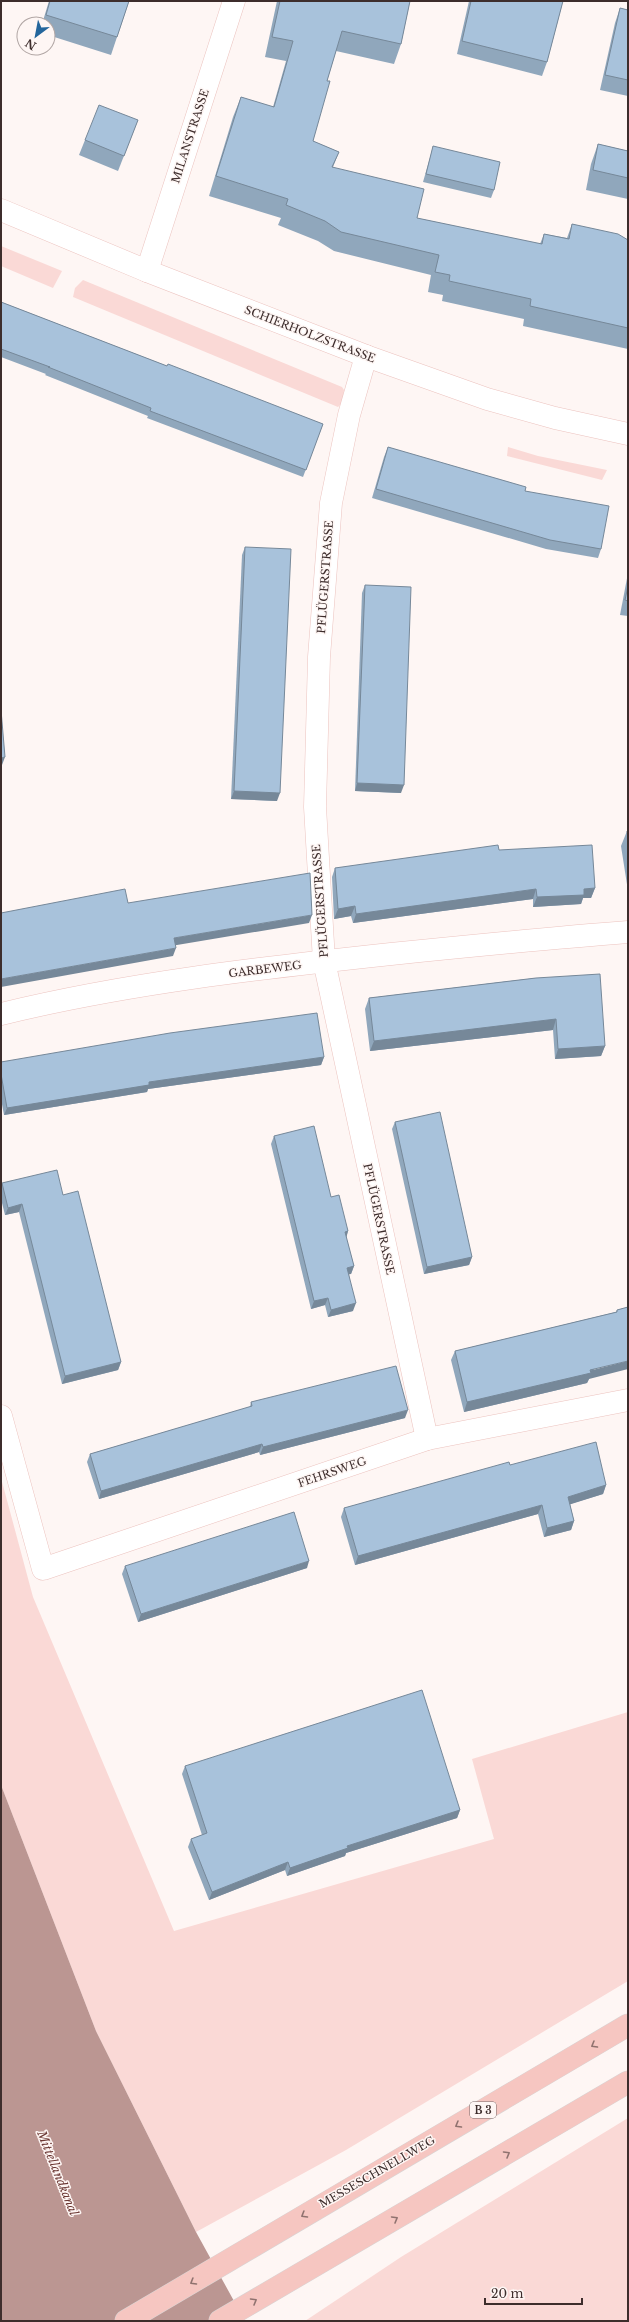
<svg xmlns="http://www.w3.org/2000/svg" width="629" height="2322" font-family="'Libre Baskerville',serif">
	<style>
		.green { fill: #fad9d6 }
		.water { fill: #bb9692 }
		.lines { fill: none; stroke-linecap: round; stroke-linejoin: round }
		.street-casing { stroke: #ecc3bf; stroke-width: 23 }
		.secondary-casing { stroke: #ecc3bf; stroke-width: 23 }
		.highway-casing { stroke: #d8d5d5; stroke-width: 23 }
		.street { stroke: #fff; stroke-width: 22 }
		.secondary { stroke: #fff; stroke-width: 22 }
		.highway { stroke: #f6c6c1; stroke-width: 22 }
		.wall { fill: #90a7bc }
		.shaded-wall { fill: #768899 }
		.building { fill: #a8c2db; stroke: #768899 }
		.oneway { stroke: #90726f }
		.labels { text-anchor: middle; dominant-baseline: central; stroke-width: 3; stroke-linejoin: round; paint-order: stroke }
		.shield { fill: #fef6f4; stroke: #776968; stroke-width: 1 }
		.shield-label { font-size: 10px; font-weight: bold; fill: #3d2d2c }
		.street-label { font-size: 11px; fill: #3d2d2c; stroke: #fef6f4 }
		.water-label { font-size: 12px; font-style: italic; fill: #6b3733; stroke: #fef6f4 }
	</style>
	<rect width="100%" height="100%" fill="#fef6f4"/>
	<!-- green -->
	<g class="green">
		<path d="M1,246L62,271L53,288L1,266Z"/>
		<path d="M83,280L342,387L344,390L342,403L338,407L73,297L75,288Z"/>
		<path d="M508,447L538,456L607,470L602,480L507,456Z"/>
		<path d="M1,1478L33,1597L174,1931L494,1839L472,1759L628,1712V1981L346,2150L196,2232L96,2031L1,1785Z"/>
		<path d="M628,2118V2321H305L401,2257Z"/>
	</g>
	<!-- water -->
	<path class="water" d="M1,1785L96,2031L196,2232L245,2321H1Z"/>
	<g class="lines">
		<!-- street casing -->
		<g class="street-casing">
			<g id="street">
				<path d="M147,271L234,1"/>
				<path d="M366,356L349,415L331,503L319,657L315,807L324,961L427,1439"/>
				<path d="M1,1014C128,983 260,968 391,954C470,946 549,938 628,932"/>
				<path d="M1,1416L43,1569L427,1439L628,1400"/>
			</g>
		</g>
		<!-- secondary casing -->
		<g class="secondary-casing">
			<path id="secondary" d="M1,210L147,271L366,356L487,399L555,418L628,434"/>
		</g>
		<!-- highway casing -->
		<g class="highway-casing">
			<g id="highway">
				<path d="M126,2321L628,2025"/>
				<path d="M220,2321L628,2082"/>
			</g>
		</g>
		<!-- street -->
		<use href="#street" class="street"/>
		<!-- secondary -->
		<use href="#secondary" class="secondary"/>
		<!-- highway -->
		<use href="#highway" class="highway"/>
	</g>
	<!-- wall -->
	<g class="wall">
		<path d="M49,1H129L111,55L48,35V24H42Z"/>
		<path d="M277,1H410L401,44L394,64L336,51L327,81L313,141L339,152L333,167L417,218L540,244L544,234L567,238L572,224L628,240V349L523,326L524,319L442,301L443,295L428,292L431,275L334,251L318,241L278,225L281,218L209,196L233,117L241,97L273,107L286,61L265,57Z"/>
		<path d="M469,1H563L547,62L542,76L457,54Z"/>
		<path d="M620,8L628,10V96L600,90L615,23Z"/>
		<path d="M138,120L118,171L79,155L85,140Z"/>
		<path d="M598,144L628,151V199L586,190L591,164Z"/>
		<path d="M433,146L494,190L491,198L423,182L431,154Z"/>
		<path d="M1,302L167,366L323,424L303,477L147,418L148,416L45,375L46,374L1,357Z"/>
		<path d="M388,447L525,491L601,549L598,558L546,549L372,498L384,457Z"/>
		<path d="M245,547L277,801L231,799L242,555Z"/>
		<path d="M628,573V616L620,615Z"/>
		<path d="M365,585L401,793L355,791L362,593Z"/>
		<path d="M627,831H628V891L621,846Z"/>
		<path d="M499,850L595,888L591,898H583L581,904L533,907V899L353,923L351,916L334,919L332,877L335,868Z"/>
		<path d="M536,978L605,1046L601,1056L555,1059L553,1030L370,1051L365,1009L369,998Z"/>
		<path d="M324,1057L321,1065L148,1089L147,1092L4,1115L1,1099V1062Z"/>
		<path d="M395,1122L472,1257L469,1265L424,1274L392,1129Z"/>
		<path d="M274,1136L331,1197L348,1231L346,1237L354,1266L351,1274H349L353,1311L328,1317L325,1305L311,1309L271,1144Z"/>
		<path d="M2,1183L63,1195L121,1362L118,1370L62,1384L19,1212L5,1215L1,1199V1186Z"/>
		<path d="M628,1307L589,1379L587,1383L464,1412L451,1360L455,1351L616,1312L617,1310Z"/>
		<path d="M251,1402L405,1418L260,1455L259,1452L99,1499L87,1462L90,1454L250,1407Z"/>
		<path d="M510,1465L606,1485L603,1494L570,1504L574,1521L571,1530L544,1537L538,1514L355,1565L341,1517L344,1508Z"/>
		<path d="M125,1566L307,1568L138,1622L122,1574Z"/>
		<path d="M185,1766L460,1810L457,1818L346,1853L345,1856L287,1876L285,1870L209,1900L188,1847L191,1839L202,1835L182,1774Z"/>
	</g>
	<!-- shaded-wall -->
	<g class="shaded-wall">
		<path d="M5,757L2,765H1V758Z"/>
		<path d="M357,783L404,785L401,793L355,791Z"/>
		<path d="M234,791L280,793L277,801L231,799Z"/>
		<path d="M595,888L591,898H583L581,904L533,907L537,897L584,889Z"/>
		<path d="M536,889L533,899L353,923L356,914Z"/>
		<path d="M355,906L351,916L334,919L338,909Z"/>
		<path d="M312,915L309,923L171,946L174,938Z"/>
		<path d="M176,948L173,956L1,987V979Z"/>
		<path d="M556,1019L553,1030L370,1051L374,1041Z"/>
		<path d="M605,1046L601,1056L555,1059L558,1049Z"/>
		<path d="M324,1057L321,1065L148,1089L147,1092L4,1115L7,1108L149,1082Z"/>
		<path d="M22,1204L19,1212L5,1215L8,1208Z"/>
		<path d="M348,1231L346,1239L345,1232Z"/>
		<path d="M472,1257L469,1265L424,1274L427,1267Z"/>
		<path d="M354,1266L351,1274L345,1275L347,1268Z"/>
		<path d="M328,1298L325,1305L311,1309L314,1301Z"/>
		<path d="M356,1303L353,1311L328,1317L331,1310Z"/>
		<path d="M628,1361V1369L589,1379L587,1383L464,1412L467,1402Z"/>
		<path d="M121,1362L118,1370L62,1384L65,1376Z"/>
		<path d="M408,1410L405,1418L260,1455L263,1447Z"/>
		<path d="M262,1444L259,1452L99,1499L101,1491Z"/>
		<path d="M606,1485L603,1494L565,1506L568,1497Z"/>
		<path d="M542,1505L538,1514L355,1565L358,1556Z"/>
		<path d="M574,1521L571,1530L544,1537L547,1528Z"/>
		<path d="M309,1561L307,1568L138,1622L141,1614Z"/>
		<path d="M460,1810L457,1818L346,1853L345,1856L287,1876L290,1868L347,1846Z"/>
		<path d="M288,1862L285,1870L209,1900L212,1892Z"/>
	</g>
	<!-- building -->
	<g class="building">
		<path d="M50,1H129L117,37L46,15Z"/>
		<path d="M280,1H410L401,44L342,31L327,81H330L313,141L339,152L332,167L424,189L417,218L542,244L544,234L569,239L572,224L618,234L628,240V328L530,306L531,299L449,281L450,275L435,272L439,255L341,232L325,221L286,205L288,199L216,176L241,97L274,107L293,41L272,37Z"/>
		<path d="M471,1H563L547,62L462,41Z"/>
		<path d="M620,8L628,10V80L605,75Z"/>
		<path d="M99,105L138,120L124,156L85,140Z"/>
		<path d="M598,144L628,151V178L593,170Z"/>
		<path d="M433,146L500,162L494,190L426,174Z"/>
		<path d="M1,302L167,366L168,364L323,424L306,470L150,411L151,408L48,367H50L1,349Z"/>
		<path d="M388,447L526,487L525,491L609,506L601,549L550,540L376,489Z"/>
		<path d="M245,547L291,549L280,793L234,791Z"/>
		<path d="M365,585L411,587L404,785L357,783Z"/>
		<path d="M628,586V601L625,600Z"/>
		<path d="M1,710L5,757L1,758Z"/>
		<path d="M627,831H628V839Z"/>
		<path d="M498,845L499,850L592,845L595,888L584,889V895L537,897L536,889L356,914L355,906L338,909L335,868Z"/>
		<path d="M310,873L312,915L174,938L176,948L1,979V913L125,889L128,903Z"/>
		<path d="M600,974L605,1046L558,1049L556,1019L374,1041L369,998L536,978Z"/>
		<path d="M317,1013L324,1057L149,1082V1085L7,1108L1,1074V1062L170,1033Z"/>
		<path d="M440,1112L472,1257L427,1267L395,1122Z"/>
		<path d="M314,1126L331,1197L339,1195L348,1231L345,1232L354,1266L347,1268L356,1303L331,1310L328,1298L314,1301L274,1136Z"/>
		<path d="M57,1170L63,1195L78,1191L121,1362L65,1376L22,1204L8,1208L2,1183Z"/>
		<path d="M628,1307V1361L590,1370L591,1373L467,1402L455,1351L617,1312V1310Z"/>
		<path d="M396,1366L408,1410L263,1447L262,1444L101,1491L90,1454L252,1406L251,1402Z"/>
		<path d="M596,1442L606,1485L568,1497L574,1521L547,1528L542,1505L358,1556L344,1508L509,1462L510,1465Z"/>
		<path d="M294,1512L309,1561L141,1614L125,1566Z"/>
		<path d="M422,1690L460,1810L347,1846L348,1848L290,1868L288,1862L212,1892L191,1839L207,1833L185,1766Z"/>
	</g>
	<!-- one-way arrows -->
	<defs><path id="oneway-chevron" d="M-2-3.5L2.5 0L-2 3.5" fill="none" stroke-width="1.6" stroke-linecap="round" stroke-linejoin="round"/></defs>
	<g class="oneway">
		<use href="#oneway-chevron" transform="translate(594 2045) rotate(150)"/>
		<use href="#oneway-chevron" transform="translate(458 2125) rotate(150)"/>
		<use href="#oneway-chevron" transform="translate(507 2154) rotate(-30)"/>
		<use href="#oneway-chevron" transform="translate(304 2215) rotate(149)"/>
		<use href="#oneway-chevron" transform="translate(395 2219) rotate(-30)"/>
		<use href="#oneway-chevron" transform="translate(193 2282) rotate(149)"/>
		<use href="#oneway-chevron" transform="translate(254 2301) rotate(-30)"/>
	</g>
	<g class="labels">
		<!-- shield labels -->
		<rect class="shield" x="470" y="2102" width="26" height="16" rx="3"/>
		<g class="shield-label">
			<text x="483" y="2110">B 3</text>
		</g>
		<!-- street labels -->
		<g class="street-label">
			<text transform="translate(190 136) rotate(-72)">MILANSTRASSE</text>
			<text transform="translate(310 334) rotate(21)">SCHIERHOLZSTRASSE</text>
			<text transform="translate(325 577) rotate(-86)">PFLÜGERSTRASSE</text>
			<text transform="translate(320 901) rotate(-94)">PFLÜGERSTRASSE</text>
			<text transform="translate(265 969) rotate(-7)">GARBEWEG</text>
			<text transform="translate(379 1219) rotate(78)">PFLÜGERSTRASSE</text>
			<text transform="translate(332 1472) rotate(-19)">FEHRSWEG</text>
			<text transform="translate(377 2172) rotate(-30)">MESSESCHNELLWEG</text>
		</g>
		<!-- water labels -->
		<g class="water-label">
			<text transform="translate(58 2173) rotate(68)">Mittellandkanal</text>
		</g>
	</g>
	<!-- border -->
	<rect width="629" height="2322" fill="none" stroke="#3d2d2c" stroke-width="4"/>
	<!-- north arrow -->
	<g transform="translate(36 36) rotate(212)"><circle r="19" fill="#fef6f4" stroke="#b1a6a4"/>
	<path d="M0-3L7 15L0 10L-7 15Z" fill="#24669c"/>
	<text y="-6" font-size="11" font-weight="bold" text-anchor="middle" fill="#3d2d2c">N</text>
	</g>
	<!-- scale -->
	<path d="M485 2298v6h97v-6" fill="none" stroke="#3d2d2c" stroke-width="2"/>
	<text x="491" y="2298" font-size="12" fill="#3d2d2c" stroke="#fef6f4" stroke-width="3" paint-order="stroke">20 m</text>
</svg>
